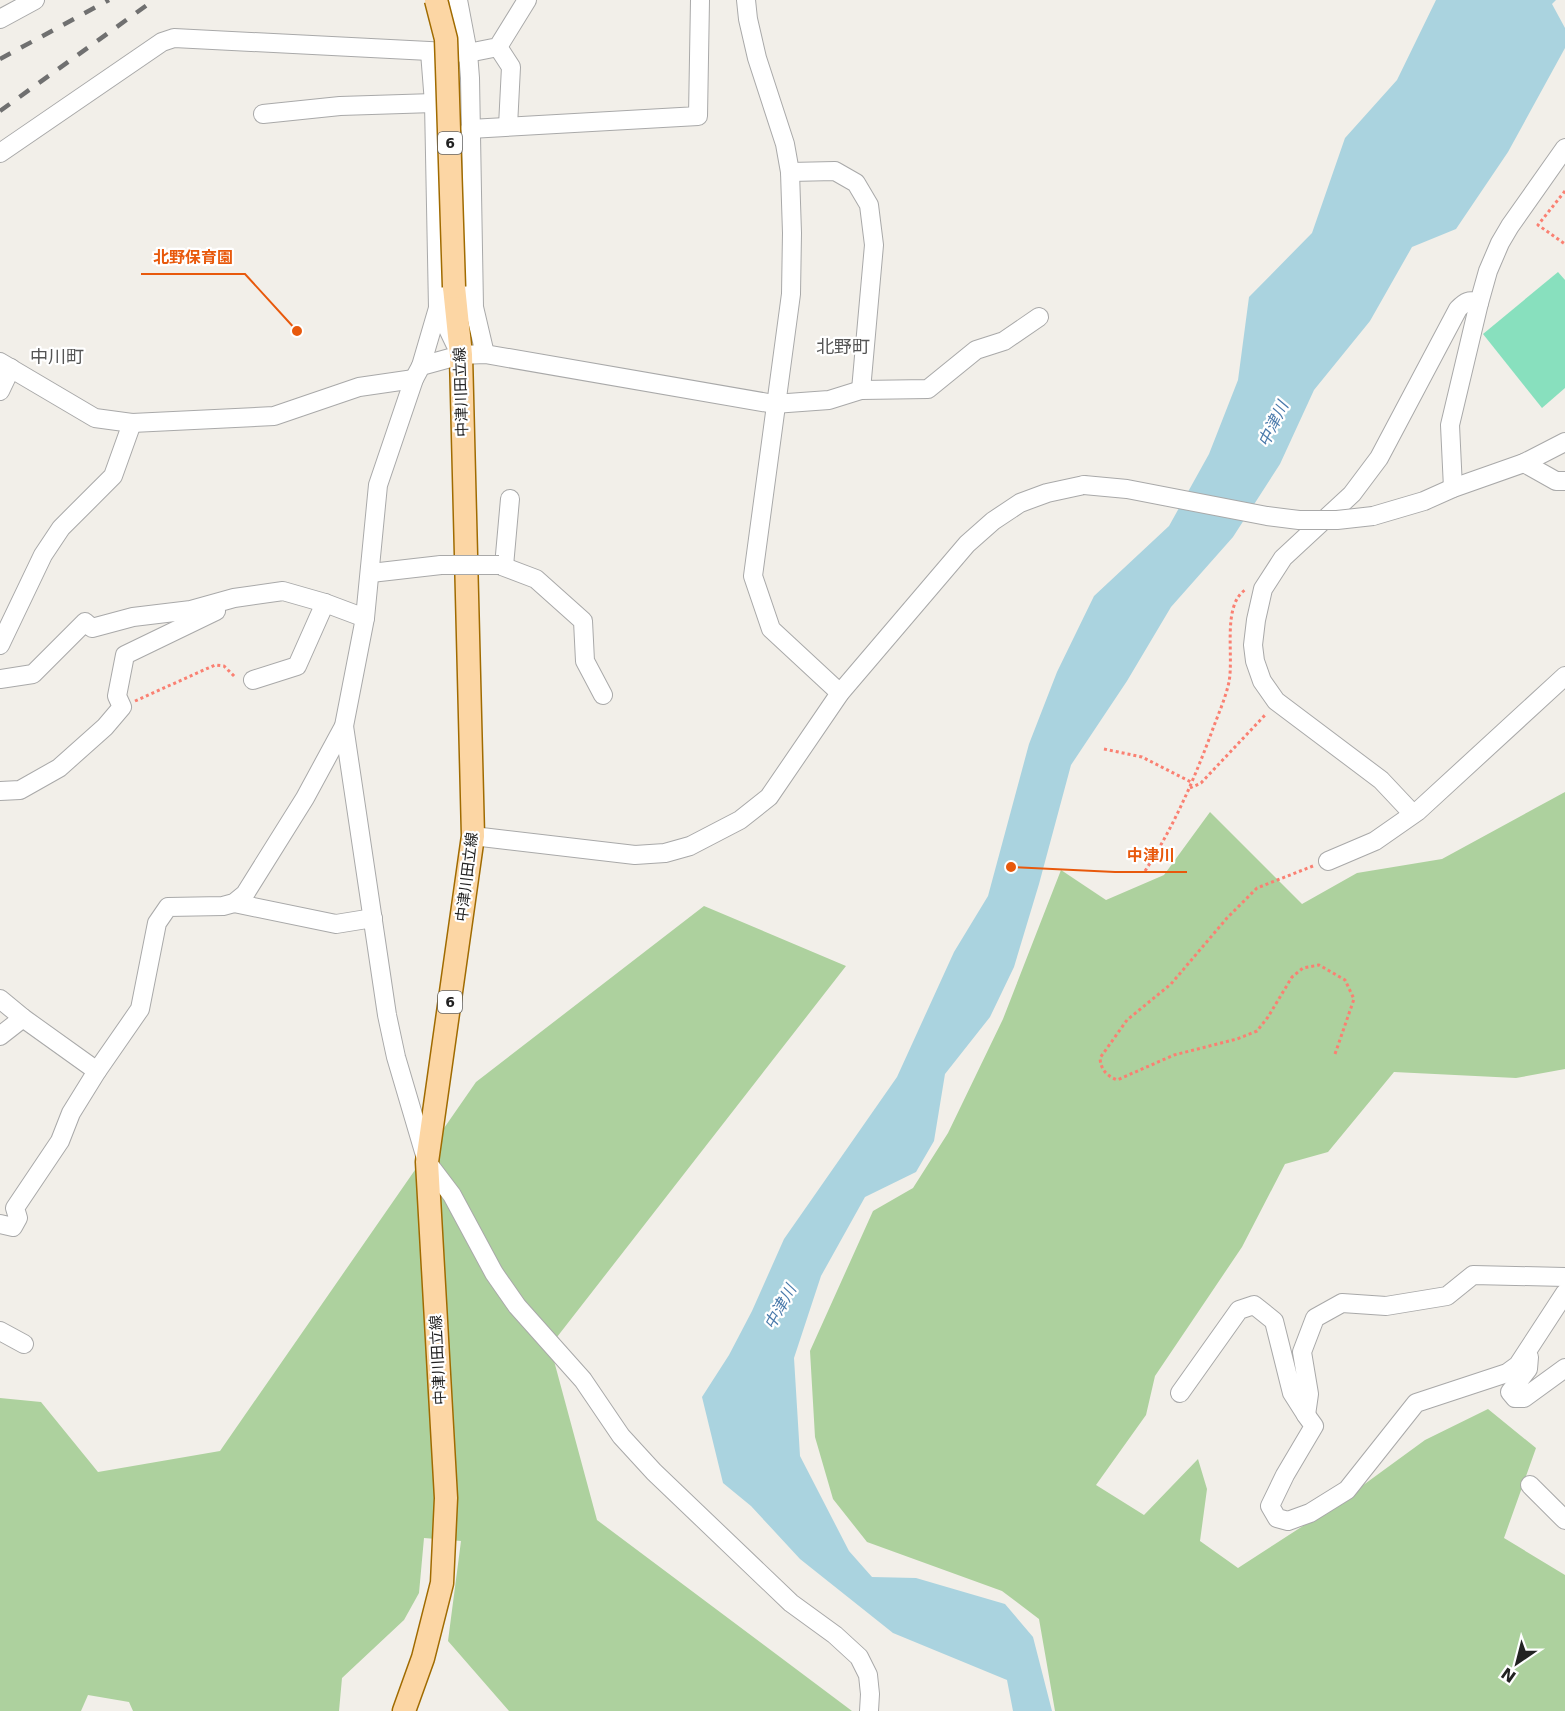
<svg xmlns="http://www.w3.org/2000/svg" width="1565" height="1711" font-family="'DejaVu Sans','Noto Sans JP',sans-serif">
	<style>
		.forest { fill: #add19e }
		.pitch { fill: #88e0be }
		.water { fill: #aad3df }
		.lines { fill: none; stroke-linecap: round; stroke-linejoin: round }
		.minor-casing { stroke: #a9a9a9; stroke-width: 20 }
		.major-casing { stroke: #a06b00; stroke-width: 25 }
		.path { stroke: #fa8072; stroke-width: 3; stroke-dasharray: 3 3; stroke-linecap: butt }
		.minor { stroke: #fff; stroke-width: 18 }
		.major { stroke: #fcd6a4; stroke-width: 22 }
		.rail { stroke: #707070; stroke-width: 4.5; stroke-dasharray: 12 12; stroke-linecap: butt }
		.minor-bridge-casing { stroke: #a9a9a9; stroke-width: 20; stroke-linecap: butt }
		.major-bridge-casing { stroke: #a06b00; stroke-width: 25; stroke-linecap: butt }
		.minor-bridge { stroke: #fff; stroke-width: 18 }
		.major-bridge { stroke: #fcd6a4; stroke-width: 22 }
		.labels { text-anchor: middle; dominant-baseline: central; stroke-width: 4.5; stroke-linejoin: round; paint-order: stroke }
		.shield { fill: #fff; stroke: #646464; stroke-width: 1.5 }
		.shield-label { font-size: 14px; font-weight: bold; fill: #222 }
		.street-label { font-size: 15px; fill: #222; stroke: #fff }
		.water-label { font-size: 16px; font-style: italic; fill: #4a7aab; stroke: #fff }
		.quarter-label { font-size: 18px; fill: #555; stroke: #fff }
		.leader { fill: none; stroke: #e8590c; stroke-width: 2 }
		.callout-dot { fill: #e8590c; stroke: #fff; stroke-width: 2 }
		.callout-label { font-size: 16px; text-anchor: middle; font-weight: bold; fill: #e8590c; stroke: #fff; stroke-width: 4.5; stroke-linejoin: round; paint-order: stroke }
	</style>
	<rect width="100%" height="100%" fill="#f2efe9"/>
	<!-- forest -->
	<g class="forest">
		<path d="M1565,792V1069L1516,1078L1394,1072L1328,1152L1285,1164L1242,1247L1155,1376L1146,1415L1096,1485L1144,1515L1198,1459L1207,1489L1200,1541L1238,1568L1340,1502L1425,1440L1488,1409L1536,1448L1504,1538L1565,1575V1711H1055L1039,1619L1002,1591L867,1542L833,1499L815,1437L810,1351L873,1211L913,1188L948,1133L1003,1019L1061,870L1106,900L1164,875L1210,812L1302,904L1357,873L1442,859Z"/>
		<path d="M704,906L846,966L550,1346L597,1520L852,1711H509L448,1641L461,1541L424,1538L419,1593L404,1620L342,1678L339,1711H133L129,1702L88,1695L81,1711H0V1398L41,1402L98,1472L220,1451L476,1082Z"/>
	</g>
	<!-- pitch -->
	<path class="pitch" d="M1558,272L1565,280V388L1542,408L1483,334Z"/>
	<!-- water -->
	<path class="water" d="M1436,0H1556L1552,4L1565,28V48L1508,152L1456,229L1412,247L1370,321L1314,390L1280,464L1233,537L1171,607L1127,681L1071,765L1039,884L1014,967L990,1017L945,1074L934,1141L916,1172L865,1197L821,1276L794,1358L800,1456L849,1551L872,1577L916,1578L1005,1604L1033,1637L1052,1711H1013L1007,1680L893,1633L800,1559L751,1506L723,1483L702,1397L729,1355L752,1311L784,1239L897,1077L954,952L988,896L1029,744L1057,672L1094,596L1169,526L1209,454L1238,380L1249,297L1312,233L1345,138L1397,80Z"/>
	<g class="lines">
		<!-- minor casing -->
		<g class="minor-casing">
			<g id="minor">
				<path d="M458,0L468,53L470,78L474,307L485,354"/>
				<path d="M746,0L748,19L757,58L785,144L790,172L792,233L791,294L753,576L771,629L840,693"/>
				<path d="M0,19L35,0"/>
				<path d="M498,47L511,67L508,126"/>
				<path d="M430,52L434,103L438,308L457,348"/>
				<path d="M263,114L340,106L434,103"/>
				<path d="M470,129L698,116L700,0"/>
				<path d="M0,153L162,42L174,38L468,53L498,47L527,0"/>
				<path d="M790,172L835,171L856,183L869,205L874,245L861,390"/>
				<path d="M0,362L95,418L132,423L274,416L359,387L414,379"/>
				<path d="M421,366L438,308"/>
				<path d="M0,391L11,368"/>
				<path d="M1524,463L1556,481H1565"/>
				<path d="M1453,488L1450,425L1479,303L1488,271L1500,243L1510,226L1565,148"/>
				<path d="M1373,516L1424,501L1453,488L1524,463L1565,442"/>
				<path d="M499,565L536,579L583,621L585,661L603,695"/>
				<path d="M504,566L510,499"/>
				<path d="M371,573L441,565"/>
				<path d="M0,645L43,555L61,528L113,476L132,423"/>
				<path d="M0,679L33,674L85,622L92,628L133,617L191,610L234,598L283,591L325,603L365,618"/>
				<path d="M253,680L297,666L325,603"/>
				<path d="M344,726L387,1015L396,1057L427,1162L452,1195L494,1273L517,1306L583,1380L621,1436L654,1472L791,1603L835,1635L859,1657L868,1675L870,1694L869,1711"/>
				<path d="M0,791L20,790L59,768L105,727L122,707L117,696L125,655L216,611"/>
				<path d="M1413,814L1381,780L1276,701L1262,681L1255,661L1253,645L1256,620L1263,589L1283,558L1352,494L1379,458L1458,309C1465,302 1469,299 1479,303"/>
				<path d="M473,836L635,855L665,853L690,846L740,820L769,797L840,693L967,544L993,521L1020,503L1047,493L1084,485"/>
				<path d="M1328,861L1375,841L1418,811L1565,676"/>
				<path d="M234,903L336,924L373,918"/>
				<path d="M0,999L23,1018L97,1071"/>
				<path d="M0,1036L23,1018"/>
				<path d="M0,1224L13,1227L18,1218L15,1208L60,1141L71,1113L97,1071L140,1009L157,923L168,907L223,906L234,903L245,894L305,798L344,726L365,618L378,485L414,379L421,366L461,355L485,354L774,404L829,400L861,390L928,389L976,350L1004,341L1039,317"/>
				<path d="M0,1331L24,1344"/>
				<path d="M1529,1357L1528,1369L1510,1392L1515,1398H1524L1565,1368"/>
				<path d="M1180,1393L1239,1310L1254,1305L1274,1321L1292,1393L1306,1415L1309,1394L1302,1352L1315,1318L1342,1303L1386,1306L1447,1296L1473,1275L1565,1277"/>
				<path d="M1306,1415L1314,1426L1285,1475L1270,1506L1277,1518L1288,1521L1310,1513L1347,1490L1416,1403L1507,1373L1518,1365L1565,1293"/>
				<path d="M1530,1485L1565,1520"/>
			</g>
		</g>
		<!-- major casing -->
		<g class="major-casing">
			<path id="major" d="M404,1711L423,1658L442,1583L446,1498L427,1162L473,836L461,355L454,287"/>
		</g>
		<!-- path -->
		<g class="path">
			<path d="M1565,191L1538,225L1565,244"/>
			<path d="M135,701L215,665L224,666L236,678"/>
			<path d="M1104,749L1142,757L1191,782"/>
			<path d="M1190,788L1201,783L1266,714"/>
			<path d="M1313,866L1257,888L1227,918L1171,984L1127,1020L1100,1058C1101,1070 1106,1075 1117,1080L1174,1055L1237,1039L1257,1031L1268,1017L1292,977L1303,968L1319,965L1345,980L1354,999L1335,1054"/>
			<path d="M1145,871C1173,828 1193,782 1211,734C1217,717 1225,700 1229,682C1234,655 1222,606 1245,590"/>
		</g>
		<!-- minor -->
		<use href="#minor" class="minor"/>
		<!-- major -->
		<use href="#major" class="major"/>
		<!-- rail -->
		<g class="rail">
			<path d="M0,59L109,0"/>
			<path d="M0,111L154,0"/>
		</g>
		<!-- minor-bridge casing -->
		<g class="minor-bridge-casing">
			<g id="minor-bridge">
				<path d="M1084,485L1127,489L1267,516L1299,520H1337L1373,516"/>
				<path d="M441,565H499"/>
			</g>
		</g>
		<!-- major-bridge casing -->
		<g class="major-bridge-casing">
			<path id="major-bridge" d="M436,0L446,39L447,68L454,287"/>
		</g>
		<!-- minor-bridge -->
		<use href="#minor-bridge" class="minor-bridge"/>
		<!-- major-bridge -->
		<use href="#major-bridge" class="major-bridge"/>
	</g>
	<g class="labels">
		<!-- shield labels -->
		<g class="shield">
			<rect x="438" y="132" width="24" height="22" rx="4.5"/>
			<rect x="438" y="991" width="24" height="22" rx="4.5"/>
		</g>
		<g class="shield-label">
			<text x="450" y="143">6</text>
			<text x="450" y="1002">6</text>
		</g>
		<!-- street labels -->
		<g class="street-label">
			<text transform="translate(461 392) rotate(-92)">中津川田立線</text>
			<text transform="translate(467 877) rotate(-83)">中津川田立線</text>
			<text transform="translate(438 1360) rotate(-93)">中津川田立線</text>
		</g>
		<!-- water labels -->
		<g class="water-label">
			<text transform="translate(1273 424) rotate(-64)">中津川</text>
			<text transform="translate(780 1307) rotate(-61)">中津川</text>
		</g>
		<!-- quarter labels -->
		<g class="quarter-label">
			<text x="843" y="346">北野町</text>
			<text x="57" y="356">中川町</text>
		</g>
	</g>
	<!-- callouts -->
	<path class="leader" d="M297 331L245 274H141M1011 867L1115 872H1187"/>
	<g class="callout-dot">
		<circle cx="297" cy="331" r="6"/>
		<circle cx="1011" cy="867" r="6"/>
	</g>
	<g class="callout-label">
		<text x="193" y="263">北野保育園</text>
		<text x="1151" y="861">中津川</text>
	</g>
	<!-- north arrow -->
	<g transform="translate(1517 1663) rotate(215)" stroke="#ffffff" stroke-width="4.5" paint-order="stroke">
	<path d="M0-4.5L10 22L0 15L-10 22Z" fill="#222222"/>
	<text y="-9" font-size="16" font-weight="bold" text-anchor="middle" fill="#222222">N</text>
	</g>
</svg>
